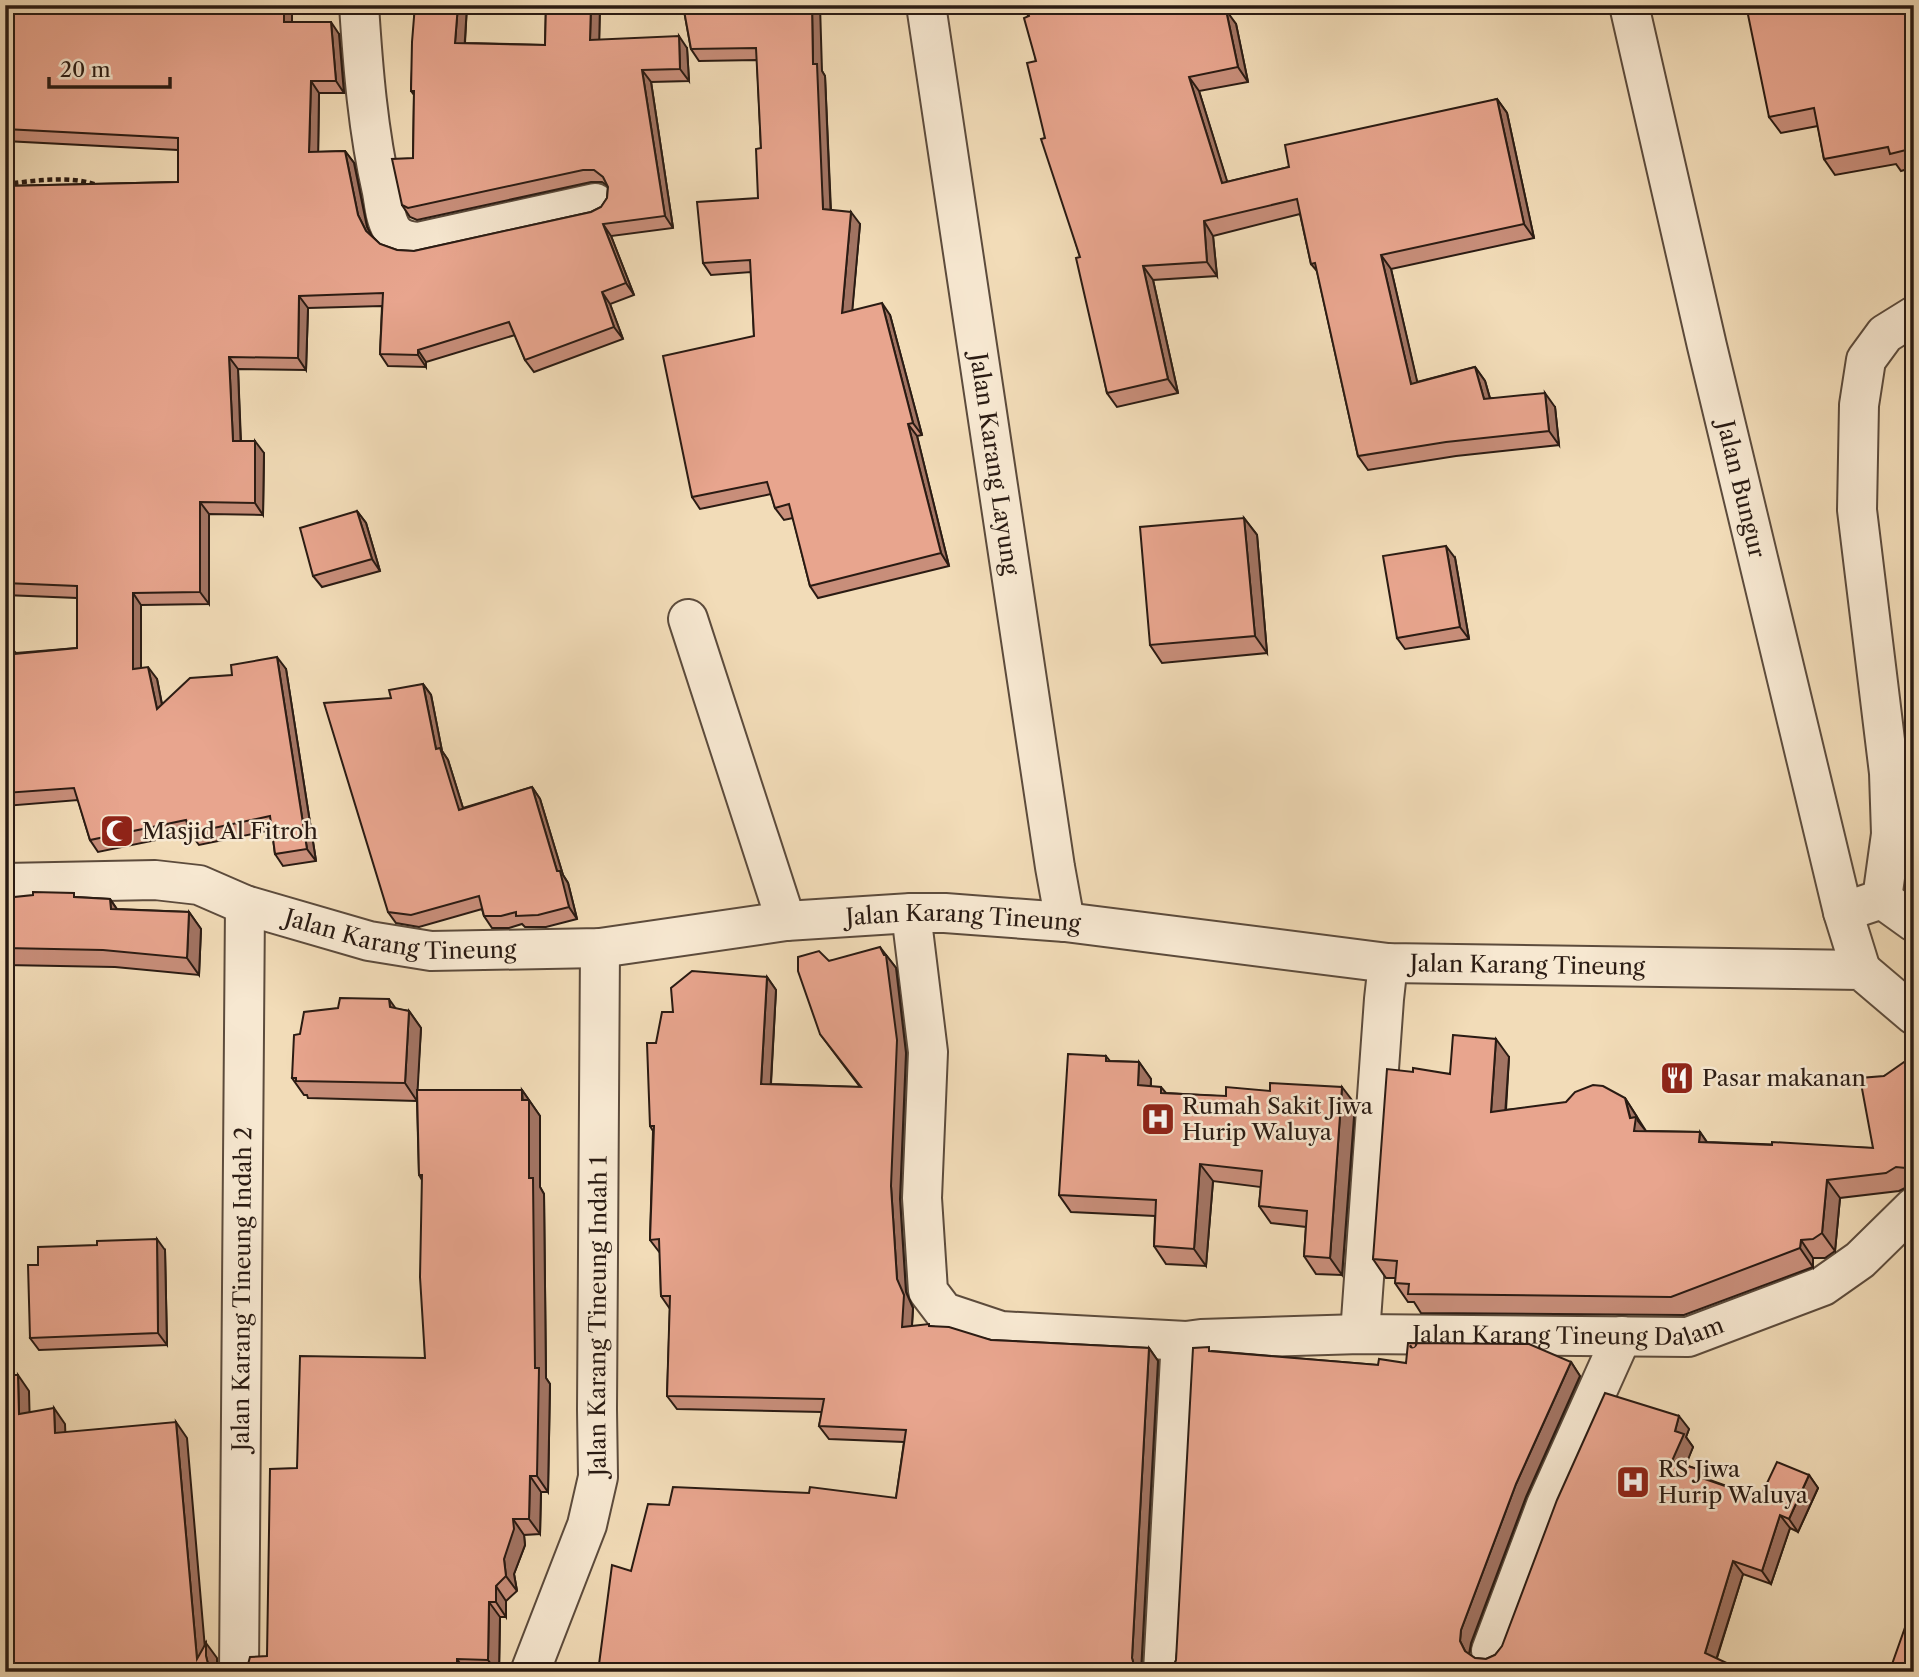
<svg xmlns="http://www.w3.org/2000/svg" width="1919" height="1677" font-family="'Libre Caslon Text',serif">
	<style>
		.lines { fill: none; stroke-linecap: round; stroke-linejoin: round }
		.minor-casing { stroke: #5c4b3c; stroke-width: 42 }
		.path { stroke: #2a1b13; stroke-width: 4.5; stroke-dasharray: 5 3.5; stroke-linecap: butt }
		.minor { stroke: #f7e8d1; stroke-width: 38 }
		.wall { fill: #c88e7a; stroke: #2a1b13; stroke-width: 2 }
		.shaded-wall { fill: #a27463; stroke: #2a1b13; stroke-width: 2 }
		.building { fill: #e8a58e; stroke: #2a1b13; stroke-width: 2 }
		.labels { text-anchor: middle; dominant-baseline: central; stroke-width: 5; stroke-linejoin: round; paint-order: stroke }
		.street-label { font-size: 23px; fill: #2a1b13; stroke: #f7e8d1 }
		.poi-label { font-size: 23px; fill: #2a1b13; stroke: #f7e8d1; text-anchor: start }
	</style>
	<rect width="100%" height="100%" fill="#f2dcb8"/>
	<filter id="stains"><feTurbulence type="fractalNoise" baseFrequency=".00286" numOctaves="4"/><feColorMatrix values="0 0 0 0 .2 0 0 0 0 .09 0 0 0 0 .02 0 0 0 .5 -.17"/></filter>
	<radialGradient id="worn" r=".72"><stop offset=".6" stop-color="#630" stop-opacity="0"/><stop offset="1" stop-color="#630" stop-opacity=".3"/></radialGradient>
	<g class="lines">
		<!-- minor casing -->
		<g class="minor-casing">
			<g id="minor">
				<path d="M359,5C363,68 368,131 382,192C384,203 385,218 391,228C396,238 407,241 418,242L595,203"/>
				<path id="s1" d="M926,5L1055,867L1065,922"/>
				<path id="s2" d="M1629,5L1707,346L1843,912L1861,970"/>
				<path d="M688,619L786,921"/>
				<path id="s3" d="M5,883L155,880L199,885L245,905L369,941L431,951L600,948L786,921L911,913H945L1065,922L1388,963L1861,970L1914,1015"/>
				<path d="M1882,899L1914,922"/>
				<path d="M1843,912L1882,899L1891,834L1889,773L1857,510L1859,405L1866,360L1885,334L1914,316"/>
				<path id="s4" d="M911,913L928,1052L922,1198L928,1291L944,1312L1001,1331L1186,1341L1201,1339L1360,1334L1688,1337L1823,1286L1860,1260L1914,1207"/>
				<path d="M1360,1334L1384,999L1388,963"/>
				<path d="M1491,1651L1546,1505L1622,1336"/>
				<path id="s5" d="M239,1672L245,905"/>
				<path id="s6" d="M530,1672L587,1525L598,1477L597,1409L600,948"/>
				<path d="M1163,1672L1180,1357L1186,1341"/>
			</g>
		</g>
		<!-- path -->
		<path class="path" d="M5,184C35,181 68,175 97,185"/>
		<!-- minor -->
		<use href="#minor" class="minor"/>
	</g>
	<!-- wall -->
	<g class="wall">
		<path d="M5,5H292V22L339,34L344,93H319L318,152L345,151L354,163L367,227L371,235L380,244L397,250L414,251L591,212L601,207L607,198L608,186L602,182H591L417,220L410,217L402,205L413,158L414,95L411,91L415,5H467L465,43L545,45L546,5H600L599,40L687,48L689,81L651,82L673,228L611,236L634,295L610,304L623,339L534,372L525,360L515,335L426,362V367L388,366L380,354L382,306L308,308L306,370L238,369L241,441L264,453L263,515L209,514V604L141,605V668L157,679L162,704L232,675L286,669L316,861L283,866L275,854L272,830L199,845L190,833L98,852L90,840L78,800L5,806V651H14L16,653L77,648V598L5,595V186L178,182V150L5,141Z"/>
		<path d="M683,5L822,71L825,76L831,210L860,224L852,310L890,315L922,435L917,436L949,566L818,598L810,586L793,518L784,520L775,508L771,494L700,509L692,497L754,336L751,272L711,275L703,263L758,198L761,148L757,60L699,61L691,49Z"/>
		<path d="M1026,5H1224L1223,10L1236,24L1248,82L1199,91L1227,182L1289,167L1497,99L1507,113L1534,238L1391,269L1417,382L1475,367L1485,381L1490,398L1555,407L1559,445L1456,456L1368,470L1358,456L1317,271L1311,264L1300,214L1213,236L1217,276L1153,280L1178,393L1117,407L1107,393L1080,257L1045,138L1036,61Z"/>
		<path d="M1914,5V167L1901,171L1896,164L1835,175L1824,159L1818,126L1781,133L1769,117Z"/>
		<path d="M357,511L366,523L380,571L322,587L313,576Z"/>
		<path d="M1244,518L1257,535L1267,653L1162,663L1150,645Z"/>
		<path d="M1455,558L1469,639L1405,649L1397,638Z"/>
		<path d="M423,684L431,695L442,751L448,760L463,808L532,787L540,799L563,875L568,883L577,919L546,927H525L522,924L509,928H492L484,916L482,909L419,927L396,923L388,912L391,698Z"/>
		<path d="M77,897L110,899L117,909L189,912L201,929L199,975L115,967L5,965V898Z"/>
		<path d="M886,955L896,968L906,1053L900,1199L906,1292L913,1308L912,1326H931L991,1340L1149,1348L1158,1361L1141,1672L631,1571L669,1505L896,1498L904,1442L829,1439L819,1426L822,1412L677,1409L667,1396L670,1309L661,1296L660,1253L650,1240L653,1131L650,1126L656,1043L673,1012L767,977L776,990L771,1084L860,1087L820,1034L829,961Z"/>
		<path d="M396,1009L409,1011L421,1028L417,1090H522L540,1116V1187L544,1194L546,1378L550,1384L548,1492H541L540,1534L524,1535L525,1545L514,1574L517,1591L506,1601V1617H500L499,1672H243L267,1656L297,1468L425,1358L422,1180L419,1175L417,1101L308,1098L307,1095H304L292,1078Z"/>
		<path d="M1106,1056L1110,1061L1139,1062L1151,1079V1087H1161L1166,1093L1355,1104L1342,1275L1316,1274L1304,1256L1306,1227L1271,1223L1259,1206L1261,1187L1213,1181L1206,1266L1166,1264L1154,1246L1155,1216L1071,1212L1059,1195Z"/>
		<path d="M1509,1057L1506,1110L1625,1098L1646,1131L1700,1132L1707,1142L1873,1148L1884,1076L1914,1066V1186H1909L1899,1191L1840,1198L1835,1251L1825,1258H1813V1267L1684,1315L1421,1313L1414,1302H1408L1395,1283L1396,1278H1386L1373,1259L1413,1072L1450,1074Z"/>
		<path d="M165,1250L167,1345L39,1350L30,1338Z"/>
		<path d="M1212,1351L1378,1365L1406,1363L1571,1362L1580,1376L1526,1497L1471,1643L1469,1654L1475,1658L1486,1659L1495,1655L1689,1429L1686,1437L1693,1447L1685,1465L1700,1470L1707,1479L1760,1498L1809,1475L1818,1488L1798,1532L1790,1528L1771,1584L1743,1574L1717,1658L1172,1670L1176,1660Z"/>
	</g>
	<!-- shaded-wall -->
	<g class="shaded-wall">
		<path d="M284,5H292V34L284,22Z"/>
		<path d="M458,5H467L464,55L455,43Z"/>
		<path d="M591,5H600L599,52L590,40Z"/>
		<path d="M812,5H820L822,71L825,76L831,221L823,209L813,64Z"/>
		<path d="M1212,5H1224L1221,27L1211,13Z"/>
		<path d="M1226,10L1236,24L1248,82L1238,67Z"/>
		<path d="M331,22L339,34L344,93L336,81Z"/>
		<path d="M679,36L687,48L689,81L680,69Z"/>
		<path d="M642,70L651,82L673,228L665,216Z"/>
		<path d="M1189,77L1199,91L1232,197L1222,183Z"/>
		<path d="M311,81L319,93L318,164L309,152Z"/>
		<path d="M1497,99L1507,113L1534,238L1524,224Z"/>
		<path d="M345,151L354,163L367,227L375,243L366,231L358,215Z"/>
		<path d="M851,212L860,224L851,325L842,313Z"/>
		<path d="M1204,221L1213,236L1217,276L1207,262Z"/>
		<path d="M603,224L611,236L634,295L626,283Z"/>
		<path d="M1381,255L1391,269L1421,398L1411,384Z"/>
		<path d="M1143,266L1153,280L1178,393L1168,379Z"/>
		<path d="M602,292L610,304L623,339L614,327Z"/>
		<path d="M299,296L308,308L306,370L298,358Z"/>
		<path d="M882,303L890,315L922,435L913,423Z"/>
		<path d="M418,350L426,362V367L418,355Z"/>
		<path d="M229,357L238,369L241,453L233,441Z"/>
		<path d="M1475,367L1485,381L1494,413L1484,399Z"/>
		<path d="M1545,393L1555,407L1559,445L1549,431Z"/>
		<path d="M908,424L917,436L949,566L941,553Z"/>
		<path d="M255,441L264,453L263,515L255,503Z"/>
		<path d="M200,502L209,514V604L200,592Z"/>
		<path d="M357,511L366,523L380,571L372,559Z"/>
		<path d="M1244,518L1257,535L1267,653L1255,636Z"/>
		<path d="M1446,546L1455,558L1469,639L1460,627Z"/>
		<path d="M133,593L141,605V681L133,669Z"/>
		<path d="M277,657L286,669L316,861L307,849Z"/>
		<path d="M148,667L157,679L165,721L157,709Z"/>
		<path d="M423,684L431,695L442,751L448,760L467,821L459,810L436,749Z"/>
		<path d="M532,787L540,799L563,875L568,883L577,919L569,907L557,871Z"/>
		<path d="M110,899L122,917L111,909Z"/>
		<path d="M189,912L201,929L199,975L187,958Z"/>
		<path d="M880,947L896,968L906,1053L900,1199L906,1292L913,1308L911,1340L902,1327L897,1279L891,1186L884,955Z"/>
		<path d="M767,977L776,990L770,1097L761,1084Z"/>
		<path d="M389,999L401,1016L390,1007Z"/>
		<path d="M409,1011L421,1028L417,1101L405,1083Z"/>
		<path d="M1496,1039L1509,1057L1504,1130L1491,1112Z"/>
		<path d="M1139,1062L1151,1079L1150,1103L1138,1085Z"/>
		<path d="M1342,1087L1355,1104L1342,1275L1330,1258Z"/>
		<path d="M522,1090L540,1116V1187L544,1194L546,1378L550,1384L548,1492L537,1476L529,1178Z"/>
		<path d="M1625,1098L1637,1117L1638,1121L1649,1135L1634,1131Z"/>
		<path d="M1700,1132L1712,1150L1699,1142Z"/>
		<path d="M1200,1164L1213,1181L1206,1266L1194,1249Z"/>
		<path d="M1827,1180L1840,1198L1835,1251L1822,1233Z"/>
		<path d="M157,1239L165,1250L167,1345L158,1333Z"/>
		<path d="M1801,1240L1813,1258V1267L1800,1248Z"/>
		<path d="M1149,1348L1158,1361L1141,1672H1136L1135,1669L1132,1658Z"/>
		<path d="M1571,1362L1580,1376L1526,1497L1471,1643L1469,1654L1474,1664L1465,1651L1460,1641L1461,1630L1516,1484Z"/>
		<path d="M18,1375L29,1391L30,1430L19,1414Z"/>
		<path d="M54,1408L65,1424L66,1448L55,1433Z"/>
		<path d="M1679,1416L1689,1429L1686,1437L1693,1447L1682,1475L1672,1461L1675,1431Z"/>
		<path d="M176,1422L187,1438L207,1672L197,1659Z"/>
		<path d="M1700,1470L1709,1483L1699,1477Z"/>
		<path d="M1809,1475L1818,1488L1798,1532L1789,1519Z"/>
		<path d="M530,1476L541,1492L540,1534L529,1519Z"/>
		<path d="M1780,1515L1790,1528L1771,1584L1762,1571Z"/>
		<path d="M513,1519L524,1535L525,1545L514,1574L517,1591L506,1576L504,1559Z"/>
		<path d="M1733,1561L1743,1574L1714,1666L1705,1653Z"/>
		<path d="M496,1586L506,1601V1617L496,1602Z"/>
		<path d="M489,1602L500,1617L499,1672H497L488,1660Z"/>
		<path d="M206,1643L217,1658V1672H212L209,1668L206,1656Z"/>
		<path d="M457,1659L466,1672H457Z"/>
	</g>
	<!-- building -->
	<g class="building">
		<path d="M5,5H284V22H331L336,81H311L309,152L345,151L358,215L366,231L380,244L397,250L414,251L591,212L601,207L607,198L608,187L603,177L594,170H583L408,208L402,205L392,159L413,158L414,91H411L412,42L415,5H458L455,43L545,45L546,5H591L590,40L679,36L680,69L642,70L665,216L603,224L626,283L602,292L614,327L525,360L509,322L418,350V355L380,354L383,293L299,296L298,358L229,357L233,441H255V503L200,502V592L133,593V669L148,667L157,709L190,678L232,675L231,665L277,657L307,849L275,854L270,816L190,833L186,820L90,840L74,788L5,793V651H14L15,654L77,648V586L5,583V186L178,182V138L5,129Z"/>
		<path d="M683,5H812L813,64H817L823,209L851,212L842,313L882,303L913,423L908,424L941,553L810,586L789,504L775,508L767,482L692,497L663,356L754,336L750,260L703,263L697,202L758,198L756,149L761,148L756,48L691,49Z"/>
		<path d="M1026,5H1212L1211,13L1226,10L1238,67L1189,77L1222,183L1289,167L1285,145L1497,99L1524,224L1381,255L1411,384L1475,367L1484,399L1545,393L1549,431L1446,442L1358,456L1315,263L1311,264L1297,199L1204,221L1207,262L1143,266L1168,379L1107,393L1076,258L1080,257L1041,139L1045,138L1027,63L1036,61L1024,18L1029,16Z"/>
		<path d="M1746,5H1914V148L1890,154L1888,147L1824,159L1814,108L1769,117Z"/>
		<path d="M357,511L372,559L313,576L300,528Z"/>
		<path d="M1244,518L1255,636L1150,645L1140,527Z"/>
		<path d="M1446,546L1460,627L1397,638L1383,556Z"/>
		<path d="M423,684L436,749L440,748L459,810L532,787L557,871H560L569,907L538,915L516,916V912L501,916H484L479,896L411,915L388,912L324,703L391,698L389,690Z"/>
		<path d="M33,892L74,893V897L110,899L111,909L189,912L187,958L103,950L5,948V898L33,895Z"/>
		<path d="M880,947L884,955H886L897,1040L891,1186L897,1279L904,1295L902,1327L929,1324V1326L949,1327L991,1340L1149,1348L1132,1658L1135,1669L1137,1672H598L612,1565L631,1571L648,1504L669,1505L673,1487L809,1493L810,1487L896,1498L906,1430L819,1426L824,1399L667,1396L670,1296H661L659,1239L650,1240L654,1126H650L647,1043H656L662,1012H673L671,988L692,971L767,977L761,1084L861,1087L820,1034L798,971V957L819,951L829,961Z"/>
		<path d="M340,998L389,999L390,1007L409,1011L405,1083L296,1081V1078H292L294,1035L300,1034L304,1012L338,1008Z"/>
		<path d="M1453,1035L1496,1039L1491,1112L1566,1102L1575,1092L1593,1085L1603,1086L1625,1098L1630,1118L1636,1117L1634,1131L1700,1132L1699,1142L1772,1145V1142L1873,1148L1860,1078L1884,1076L1907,1060L1914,1066V1170L1906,1168L1896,1167L1886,1173L1827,1180L1822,1233L1813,1239L1801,1240L1800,1248L1671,1297L1408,1294L1409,1284L1395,1283L1397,1261L1373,1259L1387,1069L1413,1072V1068L1450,1074Z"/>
		<path d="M1068,1054L1106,1056V1061L1139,1062L1138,1085L1161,1087V1093L1226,1096V1087L1270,1091V1083L1342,1087L1330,1258L1304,1256L1307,1211L1259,1206L1262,1171L1200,1164L1194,1249L1154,1246L1156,1200L1059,1195Z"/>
		<path d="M417,1090H522V1100H529V1178H533L535,1368H539L537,1476H530L529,1519H513L514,1529L504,1559L506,1576L496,1586V1602H489L488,1660L457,1659V1672H243L247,1668L250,1657L267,1656L270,1469L297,1468L300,1356L425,1358L420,1277L422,1175H419Z"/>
		<path d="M157,1239L158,1333L30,1338L28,1265H38V1247L97,1245V1241Z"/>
		<path d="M1408,1343L1529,1344L1571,1362L1516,1484L1461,1630L1460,1641L1465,1651L1475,1658L1486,1659L1495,1655L1502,1646L1557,1500L1605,1393L1679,1416L1675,1431L1684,1434L1672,1461L1700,1470L1699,1477L1760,1498L1777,1462L1809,1475L1789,1519L1780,1515L1762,1571L1733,1561L1705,1653L1746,1672H1171L1172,1670L1176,1660L1193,1348L1209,1347V1351L1378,1365L1379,1359L1406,1363Z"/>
		<path d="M5,1375H18L19,1414L54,1408L55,1433L176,1422L197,1659L206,1643V1656L209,1668L214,1672H5Z"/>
		<path d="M1908,1619L1914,1621V1672H1885L1887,1665L1891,1667Z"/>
	</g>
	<!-- icons -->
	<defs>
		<g id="mosque-square" transform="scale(1.75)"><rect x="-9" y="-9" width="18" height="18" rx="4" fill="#8f2418" stroke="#f7e8d1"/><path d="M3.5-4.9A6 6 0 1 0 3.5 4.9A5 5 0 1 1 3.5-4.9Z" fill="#fff"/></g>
		<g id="restaurant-square" transform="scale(1.75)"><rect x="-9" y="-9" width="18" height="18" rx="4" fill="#8f2418" stroke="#f7e8d1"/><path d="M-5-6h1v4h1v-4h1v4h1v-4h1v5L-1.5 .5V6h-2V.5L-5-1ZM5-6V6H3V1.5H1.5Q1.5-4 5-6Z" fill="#fff"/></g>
		<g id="hospital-square" transform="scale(1.75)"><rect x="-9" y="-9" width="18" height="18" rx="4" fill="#8f2418" stroke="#f7e8d1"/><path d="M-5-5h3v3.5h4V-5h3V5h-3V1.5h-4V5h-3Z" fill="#fff"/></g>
	</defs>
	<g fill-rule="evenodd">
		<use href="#mosque-square" x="117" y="831"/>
		<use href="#restaurant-square" x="1677" y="1078"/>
		<use href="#hospital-square" x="1158" y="1119"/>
		<use href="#hospital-square" x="1633" y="1482"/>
	</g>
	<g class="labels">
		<!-- street labels -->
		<g class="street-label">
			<text stroke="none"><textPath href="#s1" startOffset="464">Jalan Karang Layung</textPath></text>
			<text stroke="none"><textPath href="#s2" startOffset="497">Jalan Bungur</textPath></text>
			<text stroke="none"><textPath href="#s3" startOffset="971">Jalan Karang Tineung</textPath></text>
			<text stroke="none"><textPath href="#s3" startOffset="404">Jalan Karang Tineung</textPath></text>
			<text stroke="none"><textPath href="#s3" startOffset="1538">Jalan Karang Tineung</textPath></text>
			<text stroke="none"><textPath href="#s5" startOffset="383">Jalan Karang Tineung Indah 2</textPath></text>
			<text stroke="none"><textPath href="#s6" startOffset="368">Jalan Karang Tineung Indah 1</textPath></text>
			<text stroke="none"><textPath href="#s4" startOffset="1034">Jalan Karang Tineung Dalam</textPath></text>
		</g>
		<!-- poi labels -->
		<g class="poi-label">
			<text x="142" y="831">Masjid Al Fitroh</text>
			<text x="1702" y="1078">Pasar makanan</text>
			<text x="1182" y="1106">Rumah Sakit Jiwa<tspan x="1182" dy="26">Hurip Waluya</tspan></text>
			<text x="1658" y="1469">RS Jiwa<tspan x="1658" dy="26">Hurip Waluya</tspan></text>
		</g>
	</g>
	<!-- margin -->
	<rect width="1919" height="1677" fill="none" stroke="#f2dcb8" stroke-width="28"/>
	<rect x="7" y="7" width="1905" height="1663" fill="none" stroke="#2a1b13" stroke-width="3.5"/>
	<rect x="14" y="14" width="1891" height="1649" fill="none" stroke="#2a1b13" stroke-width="2"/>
	<!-- scale -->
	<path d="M49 77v10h121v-10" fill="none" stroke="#2a1b13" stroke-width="3.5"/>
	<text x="60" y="77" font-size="21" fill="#2a1b13" stroke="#f7e8d1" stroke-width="5" paint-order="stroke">20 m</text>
	<rect width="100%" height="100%" filter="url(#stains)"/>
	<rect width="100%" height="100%" fill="url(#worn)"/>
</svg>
